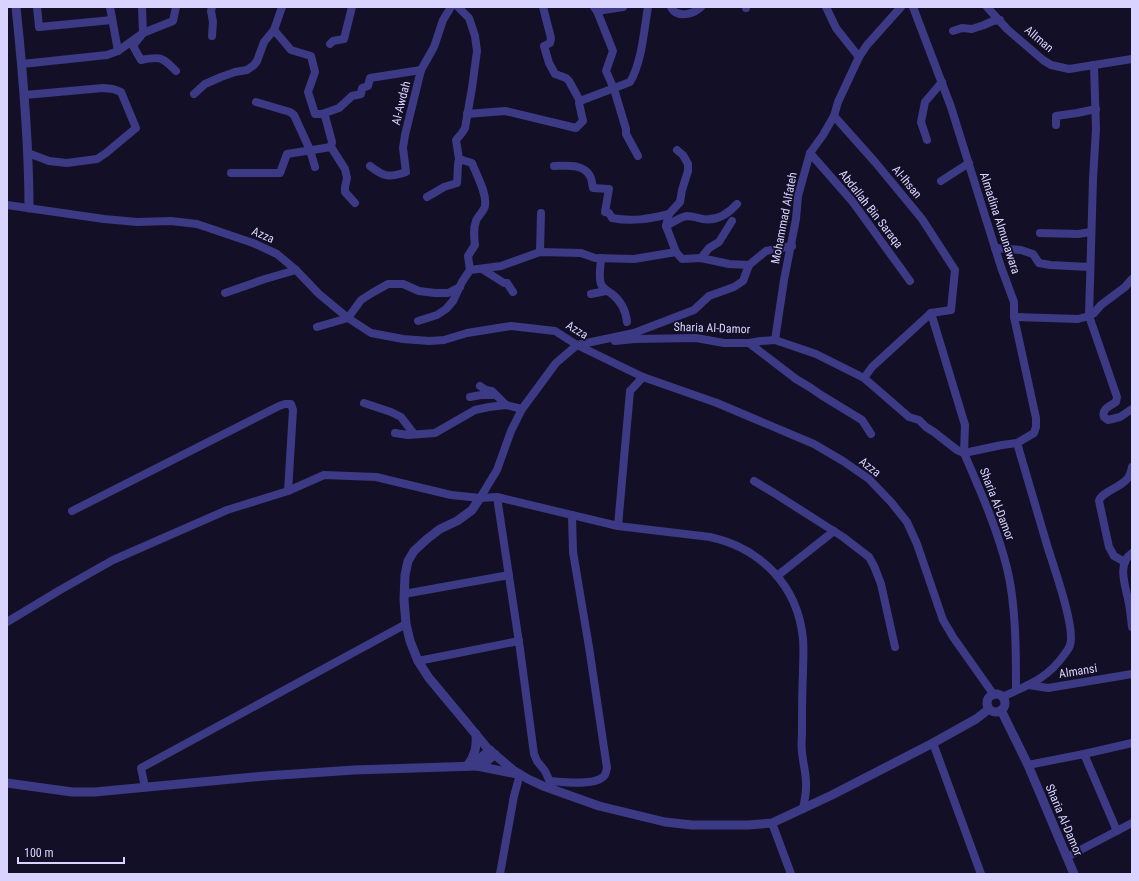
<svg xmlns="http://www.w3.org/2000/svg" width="1139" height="881" font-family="'Roboto Condensed',sans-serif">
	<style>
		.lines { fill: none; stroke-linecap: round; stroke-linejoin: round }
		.minor { stroke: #3d3a85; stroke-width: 8 }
		.tertiary { stroke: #3d3a85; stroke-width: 9 }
		.labels { text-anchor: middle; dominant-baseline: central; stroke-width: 3.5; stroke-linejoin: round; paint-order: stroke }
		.street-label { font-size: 12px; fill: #d9d4ff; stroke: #130f26 }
	</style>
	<rect width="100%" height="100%" fill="#130f26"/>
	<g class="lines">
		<!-- minor -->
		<g class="minor">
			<path d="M37,7L39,27L112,20"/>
			<path d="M110,7L118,51"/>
			<path d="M142,7L143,33L133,46L141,60C161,56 162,57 176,71"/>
			<path d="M458,7L469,18L475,36L477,51L472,88L465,128L462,133L456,140L459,159L472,163C476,174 487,193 485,205C485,211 478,215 476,221C473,229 474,237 475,245L468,256L470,270"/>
			<path d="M543,7L551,38L550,43L544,46L549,63L555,74L566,78L569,81L580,101"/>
			<path d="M594,7L597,11L613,51L606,71L614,89L626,129V134L638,156"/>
			<path d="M671,7C672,9 673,11 675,12C683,17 695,13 701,7"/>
			<path d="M826,7L836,28L859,57"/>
			<path d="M913,7L951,107L1001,267L1014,302V317L1036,418V427L1034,433L1017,443L1002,445L964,453"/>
			<path d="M987,7L1007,29L1043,60L1051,65L1069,69L1132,59"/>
			<path d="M746,8V7"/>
			<path d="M597,11L623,7"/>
			<path d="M274,30L291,50L311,56L315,72L308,92L315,114H322L325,116L332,142L331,147L345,169L347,178L345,187V192L355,203"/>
			<path d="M953,31L962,28L972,29L984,25L993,21L1000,20"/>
			<path d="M212,36L213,22L211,11L212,7"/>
			<path d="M330,44L333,41L344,39L352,7"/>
			<path d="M22,64L107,55L118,51L143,33L173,21L176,7"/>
			<path d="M1094,65L1096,129L1093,179L1089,316L1117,397L1116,402C1110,406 1101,409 1104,417L1108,420L1120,417L1132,409"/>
			<path d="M194,94L205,84L221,77L235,72L247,70L254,65L257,61L264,42L274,30L282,7"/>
			<path d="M25,95L103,88L113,89L121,92L136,128L106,153L97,159L67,163L49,161L28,153"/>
			<path d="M256,102L290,112L294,115L310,150L315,167"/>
			<path d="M322,114L339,108L352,96L361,94L362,88L368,86L370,78L421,70"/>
			<path d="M467,114L505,111L576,128L583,121L579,103L580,101L630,82C642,62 644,30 648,7"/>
			<path d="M834,116L875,162L922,219L955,270L951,310L931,313"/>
			<path d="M1056,125V116L1077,113L1096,109"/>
			<path d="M927,140L921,122L925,102L942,82"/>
			<path d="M810,153L852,201L910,281"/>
			<path d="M370,166C384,177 389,178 406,172L403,148L405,135L421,70L434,47L443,20L451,7"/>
			<path d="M554,166C565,166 583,163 590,176C592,179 592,185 593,188L609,189L605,212L609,213L612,218C632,222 649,219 669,214"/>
			<path d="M231,173H280L287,154L331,147"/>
			<path d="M941,181L969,163"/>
			<path d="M427,197L444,187L457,183C458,174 457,167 459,159"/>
			<path d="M7,205L104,219L137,222L171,221L197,224L253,243L277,254L296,270L319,294L348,318L371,333L403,339L429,341L444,340L467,333L511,326L555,331L577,345L643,377L717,403L814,444L843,461L869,479L891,502L907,522L917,544L943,620L953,637L994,695"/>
			<path d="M666,226C672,223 680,217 687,216C692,216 698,218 703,219C716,221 728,214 737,204"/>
			<path d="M1040,233L1078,234L1091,232"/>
			<path d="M995,248L1021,250L1033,254L1039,263L1050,265L1090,267"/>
			<path d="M540,252L541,213"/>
			<path d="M676,252L666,226L669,214L680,202L682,190L688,171V164L683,155L677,150"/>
			<path d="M601,258C601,266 598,276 601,284C603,289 608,291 612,294C621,301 626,312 627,322"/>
			<path d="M701,258L709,248L719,242L732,221"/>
			<path d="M482,269L504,283H507L513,292"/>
			<path d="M225,293L265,279L296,270"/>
			<path d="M591,294L606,291"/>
			<path d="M931,313L965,425L964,453"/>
			<path d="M1014,317L1078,319L1089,316L1094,313L1101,305L1125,287L1132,279"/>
			<path d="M418,321L437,315L446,309L453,301L462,282L470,270L501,266L540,252L581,253L595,258L634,259L676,252L682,259L701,258L729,264L749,265"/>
			<path d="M317,327L348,318L361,300L372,293L388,284H403L419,291L435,293H448L460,287"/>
			<path d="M775,340L784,280L796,219L798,196L810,153L823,135L834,116L838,102L859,57L867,45L901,7"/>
			<path d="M615,341L634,339L696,338L724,343H749L761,341L775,340L816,354L864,378L872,367L931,313"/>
			<path d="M749,343L796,379L811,388L821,395L862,420L871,434"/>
			<path d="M864,378L909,417L919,420L926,427L934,432L957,450L964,453C980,490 997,528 1007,568C1016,605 1016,651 1016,690"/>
			<path d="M480,386L486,390L492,391L506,405"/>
			<path d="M470,397L481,395H493"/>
			<path d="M364,403L391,412L401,417L414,434"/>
			<path d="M395,433L408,435L435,433L475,410L489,407L506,405L522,409"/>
			<path d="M754,481L774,493L843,537L869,557L874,566L881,584L895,647"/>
			<path d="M497,497L520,649L534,754L537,761L545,771L552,786"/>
			<path d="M480,498L497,470L511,431L522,409L556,363L577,345L634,333L694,310L709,296L734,287L743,281L749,265L766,251L792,246"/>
			<path d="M72,511L279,406L285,404H291L293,410L288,491"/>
			<path d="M618,526L630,391L643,377"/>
			<path d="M1132,553C1117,563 1125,585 1128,599C1130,608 1131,618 1132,627"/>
			<path d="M1125,562L1114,556L1109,547L1099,501C1101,492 1120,488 1127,479C1130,476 1131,471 1132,467"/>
			<path d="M777,576L834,531"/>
			<path d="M404,594L509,575"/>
			<path d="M7,622L60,590L113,560L227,510L288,491L324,475L376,477L451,495L480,498L497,497L618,526L710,537C761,548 798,586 803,639C804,650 803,662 803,673C802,692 802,711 802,731C802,738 801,745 802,752C803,764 807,776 806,788C806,795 804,802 803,809"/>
			<path d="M418,661L519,641"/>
			<path d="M1029,685L1048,688L1132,674"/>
			<path d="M1002,697C1028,685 1046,680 1064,655C1066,652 1069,649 1070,645C1076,628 1053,565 1047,545C1037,511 1027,477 1017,443"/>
			<path d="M933,743L981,874"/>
			<path d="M1084,754L1117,831"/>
			<path d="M1028,765L1084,754L1132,743"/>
			<path d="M550,781C563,782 593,786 603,777C606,775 606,771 607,768L589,647L573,552L572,515"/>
			<path d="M145,787L141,768L406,624"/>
			<path d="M772,823L791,874"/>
			<path d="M1067,857L1132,823"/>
			<path d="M500,874L514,796L520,774"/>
		</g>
		<!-- tertiary -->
		<g class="tertiary">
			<path d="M16,7C23,74 29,141 29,208"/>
			<path d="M480,498L472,510L457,521L440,529L427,539L414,551L408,561L405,575L404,600L406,624L410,641L418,661L429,678L469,726L488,749L513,770L528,779L543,786L599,806L665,822L692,825H748L772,823L832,795L933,743L976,719L989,709"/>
			<circle cx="996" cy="703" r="9"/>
			<path d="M1001,710L1028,765L1074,874"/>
			<path d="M472,765L490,750"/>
			<path d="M467,766C475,756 477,747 476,734"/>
			<path d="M477,766L517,774"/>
			<path d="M7,783L72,792H95L265,776L354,770L477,766L486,762L495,754"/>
		</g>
	</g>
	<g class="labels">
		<!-- street labels -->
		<g class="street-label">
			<text transform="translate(1039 39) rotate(40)">AlIman</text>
			<text transform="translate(401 103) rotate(-76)">Al-Awdah</text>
			<text transform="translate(907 182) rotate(50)">Al-Ihsan</text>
			<text transform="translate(871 209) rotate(52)">Abdallah Bin Saraqa</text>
			<text transform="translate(784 218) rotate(-79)">Mohammad Alfateh</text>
			<text transform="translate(1000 223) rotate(72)">Almadina Almunawara</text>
			<text transform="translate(263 235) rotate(23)">Azza</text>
			<text transform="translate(712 328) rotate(2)">Sharia Al-Damor</text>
			<text transform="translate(577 330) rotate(31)">Azza</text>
			<text transform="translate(870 467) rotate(38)">Azza</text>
			<text transform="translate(997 504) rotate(69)">Sharia Al-Damor</text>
			<text transform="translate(1078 671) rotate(-9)">Almansi</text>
			<text transform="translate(1064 820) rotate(67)">Sharia Al-Damor</text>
		</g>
	</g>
	<!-- border -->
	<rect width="1139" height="881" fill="none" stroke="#d9d4ff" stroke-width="16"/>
	<!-- scale -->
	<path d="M18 857v6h106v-6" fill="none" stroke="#d9d4ff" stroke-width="2"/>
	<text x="24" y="857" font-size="12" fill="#d9d4ff" stroke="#130f26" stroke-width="3" paint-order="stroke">100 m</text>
</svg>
